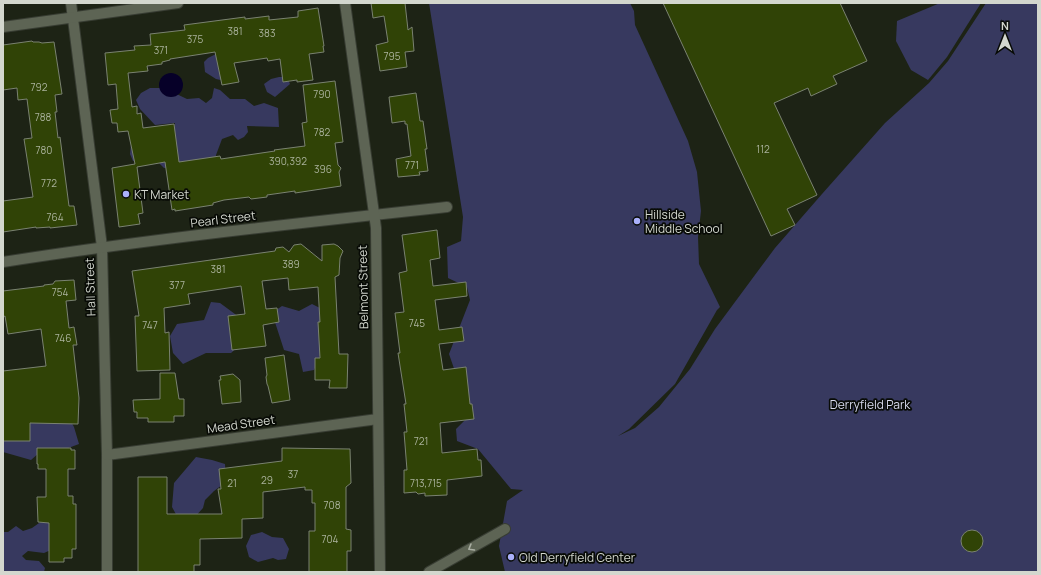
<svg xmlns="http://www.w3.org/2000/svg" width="1041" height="575" font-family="Manrope,sans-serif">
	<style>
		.green { fill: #37395f }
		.water { fill: #060028 }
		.building { fill: #304306; stroke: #7a8271 }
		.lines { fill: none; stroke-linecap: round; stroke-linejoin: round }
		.street-casing { stroke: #383d33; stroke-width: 12 }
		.secondary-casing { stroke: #383d33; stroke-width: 12 }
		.street { stroke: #5d6454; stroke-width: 10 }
		.secondary { stroke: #5d6454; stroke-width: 10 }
		.oneway { stroke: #aaafa3 }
		.poi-dot { fill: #aab0fb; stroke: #080b06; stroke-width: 1.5 }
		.labels { text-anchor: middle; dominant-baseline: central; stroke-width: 3.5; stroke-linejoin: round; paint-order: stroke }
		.number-label { font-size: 10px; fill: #aab29c }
		.poi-label { font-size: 12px; fill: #d3d7ce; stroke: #080b06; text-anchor: start }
		.street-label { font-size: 12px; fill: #d3d7ce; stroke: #080b06 }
		.park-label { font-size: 12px; fill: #d9dbef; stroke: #080b06 }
	</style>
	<rect width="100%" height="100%" fill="#1d2315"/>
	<!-- green -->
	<g class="green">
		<path d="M429,3H630L634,11L635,25L688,141L697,172L701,211L698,237L699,264L720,307L717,310L675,384L629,429L618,436L635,428L659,407L690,369L715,329L775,248L822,194L885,123L929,83L948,61L986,3H1038V572H505L499,546L507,501L523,490L511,489L478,449L457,441L456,429L470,415L449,354L470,300L467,287L448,278L447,247L461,241L463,217Z"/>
		<path d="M940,3H981L947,57L928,80L911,70L896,41L897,21Z"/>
		<path d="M216,54L225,81L216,79L205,72L204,62L208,58Z"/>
		<path d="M279,77H287L290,84L275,97L267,92L264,84L271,79Z"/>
		<path d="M150,88H164L187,99L199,98L206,103L212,98L214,88L220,90L230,99H245L254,106L264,103L278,108L279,127L247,126L248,132L244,137L238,140L233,135L222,139L216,155L215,166L164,168L159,163H144L133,161L130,154L131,145L145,141L172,137L175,123L155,125L140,109L136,100L141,93Z"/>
		<path d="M211,302L220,303L239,317L241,344L231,353H206L183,364L173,353L170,336L177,324L204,320Z"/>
		<path d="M312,304L322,309L330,331L314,370L303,372L299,354L284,350L272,313L282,306L299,311Z"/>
		<path d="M69,418L74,427L79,444L63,450L40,452L31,460L3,452V425Z"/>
		<path d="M196,457L212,460L225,464L226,482L214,491L205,500L203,508L192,520L178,518L172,507L174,483Z"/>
		<path d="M42,521L53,522V549L44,553L28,551L22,556L26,560L39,561L45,568L44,572H3V532H8L16,526L23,531L32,528Z"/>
		<path d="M262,532L272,537L283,538L289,549L286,559L278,560L273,558L258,562L249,557L246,546L251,535Z"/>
	</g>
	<!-- water -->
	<circle class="water" cx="171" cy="85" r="12"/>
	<!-- building -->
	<g class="building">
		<path d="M371,3H405L408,30L412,27L414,51L405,52L407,67L380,71L376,45L388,42L384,16L373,18Z"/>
		<path d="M663,3H840L867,61L833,76L837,84L811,96L808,88L774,103L817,195L787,209L795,225L771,236Z"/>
		<path d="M318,8L324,46H323L324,52L309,54L313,80L297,82V80L283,82L280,59L268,61L267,58L234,63L239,82L222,85L215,52L170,59V60L162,62V64L147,66L148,71L128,73L132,107L137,106V114L141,113L143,128L174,124L179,162L220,156L221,159L275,151L274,150L305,146L302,123L307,122L303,85L335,81L343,142L335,143L338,165L341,168L339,172L341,186L295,193V191L267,195V197L251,199L249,197L224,200L213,203V205L175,211V209L172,210L165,162L137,167L143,213L138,214L140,224L119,227L112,168L135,164L128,131L118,132L117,123H112L110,110L118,109L116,84L108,85L105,53L135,50L134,46L151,45L150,34L185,30L184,25L245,17V19L269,16V20L298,17V11Z"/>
		<path d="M32,41L33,42H39L42,43L54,42L62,94L55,95L57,112H55L58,138L60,137L69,206H74L77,225L50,228V227L36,228V227L3,232V201L33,197L24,139L32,138L27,99L18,100L17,88L3,90V45Z"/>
		<path d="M416,93L420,121H423L427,149H425L428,171L419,172L420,175L398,177L396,159L411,156L407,124H405V121L392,123L389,97Z"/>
		<path d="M437,230L440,258L430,260L433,286L466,282L467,296L435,300L439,330L462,327L464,341L439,344L443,370L466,367L470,404H472L474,419L440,423L442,453L477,449L478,460H481L482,476L447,480V495L425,496V493L418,494L416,492L404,493V470H407L404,432H407L404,404H406L398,353H400L395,313L404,312L399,273L407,271L402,235Z"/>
		<path d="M301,244L322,261V245L334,244L338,246L343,251L340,258L339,275L335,277L339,354H348L347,388H329L330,380H315V358H320L318,322H320L318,287L289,290L288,278L262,281L266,309L277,308L279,322L263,325L266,346L232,350L228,316L245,314L241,286L188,294L190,304L164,308L165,333L169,332L170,370L137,371L135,316H139L132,271L275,251L276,248L283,247L289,252L294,245Z"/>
		<path d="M74,280L76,300L66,301L69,328L74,327L77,345H73L79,398L78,424L30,423V441H3V371L46,366L41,329L8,334L5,316L3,317V291L44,286V285L53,284L55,281Z"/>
		<path d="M284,355L290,400L272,403L268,386L267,384L266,377L267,375L265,358Z"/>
		<path d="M160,373H175L179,399H184V416H174V422H148V418H137V412H134L133,400L160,399Z"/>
		<path d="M233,374L240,380L241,402L222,404L219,380H221L220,376Z"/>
		<path d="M37,448H71V450H75V469H68V496H73V504H76V549H72V558H64V562H49V523L38,522L37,497H46V469H38V464H37Z"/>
		<path d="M282,448L350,449L351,483L346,487V529L351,530V551H347V572H309V531H315V503H312V490H305V487L263,492V518L242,519V538L200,539V565H194V572H138V477H167V514H222L218,489H221L219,469L282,461Z"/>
		<circle cx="972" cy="541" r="11"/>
	</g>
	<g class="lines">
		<!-- street casing -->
		<g class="street-casing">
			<g id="street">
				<path d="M71,3L102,247L107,455V572"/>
				<path d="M3,27L178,3"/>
				<path d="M3,262C150,239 299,223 447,207"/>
				<path d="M107,455L378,419"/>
				<path d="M429,572L505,529"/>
			</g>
		</g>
		<!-- secondary casing -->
		<g class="secondary-casing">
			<path id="secondary" d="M345,3L376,228L380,572"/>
		</g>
		<!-- street -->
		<use href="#street" class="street"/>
		<!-- secondary -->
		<use href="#secondary" class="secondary"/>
	</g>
	<!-- one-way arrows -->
	<defs><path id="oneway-chevron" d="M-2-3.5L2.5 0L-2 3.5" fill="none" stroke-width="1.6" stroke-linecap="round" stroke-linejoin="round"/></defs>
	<use class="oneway" href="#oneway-chevron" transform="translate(471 548) rotate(150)"/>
	<!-- markers -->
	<g class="poi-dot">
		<circle cx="126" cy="194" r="4"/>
		<circle cx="637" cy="221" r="4"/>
		<circle cx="511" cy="557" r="4"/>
	</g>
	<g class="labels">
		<!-- number labels -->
		<g class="number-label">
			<text x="235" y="31">381</text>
			<text x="267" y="33">383</text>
			<text x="195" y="39">375</text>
			<text x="161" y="50">371</text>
			<text x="392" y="56">795</text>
			<text x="39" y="87">792</text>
			<text x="322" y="94">790</text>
			<text x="43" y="117">788</text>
			<text x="322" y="132">782</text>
			<text x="763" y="149">112</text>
			<text x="44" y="150">780</text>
			<text x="288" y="161">390,392</text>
			<text x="412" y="165">771</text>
			<text x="323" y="169">396</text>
			<text x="49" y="183">772</text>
			<text x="55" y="217">764</text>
			<text x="291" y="264">389</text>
			<text x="218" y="269">381</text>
			<text x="177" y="285">377</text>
			<text x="60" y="292">754</text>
			<text x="417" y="323">745</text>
			<text x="150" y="325">747</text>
			<text x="63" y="338">746</text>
			<text x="421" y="441">721</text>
			<text x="293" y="474">37</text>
			<text x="267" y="480">29</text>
			<text x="232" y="483">21</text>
			<text x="426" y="483">713,715</text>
			<text x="332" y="505">708</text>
			<text x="330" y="539">704</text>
		</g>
		<!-- poi labels -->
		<g class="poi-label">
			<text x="134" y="194">KT Market</text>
			<text x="645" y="214">Hillside<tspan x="645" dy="14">Middle School</tspan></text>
			<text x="519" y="557">Old Derryfield Center</text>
		</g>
		<!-- street labels -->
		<g class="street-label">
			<text transform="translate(223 219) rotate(-7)">Pearl Street</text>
			<text transform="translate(90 287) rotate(-92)">Hall Street</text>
			<text transform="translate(363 287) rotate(-91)">Belmont Street</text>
			<text transform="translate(241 424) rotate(-8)">Mead Street</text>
		</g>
		<!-- park labels -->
		<g class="park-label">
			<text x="870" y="404">Derryfield Park</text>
		</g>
	</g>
	<!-- border -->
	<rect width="1041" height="575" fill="none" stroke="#d3d7ce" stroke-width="8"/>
	<!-- north arrow -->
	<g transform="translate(1005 36)" stroke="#080b06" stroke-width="3" paint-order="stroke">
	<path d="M0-3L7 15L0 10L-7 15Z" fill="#d3d7ce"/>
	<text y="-6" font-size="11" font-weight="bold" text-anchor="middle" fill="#d3d7ce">N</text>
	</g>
</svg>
